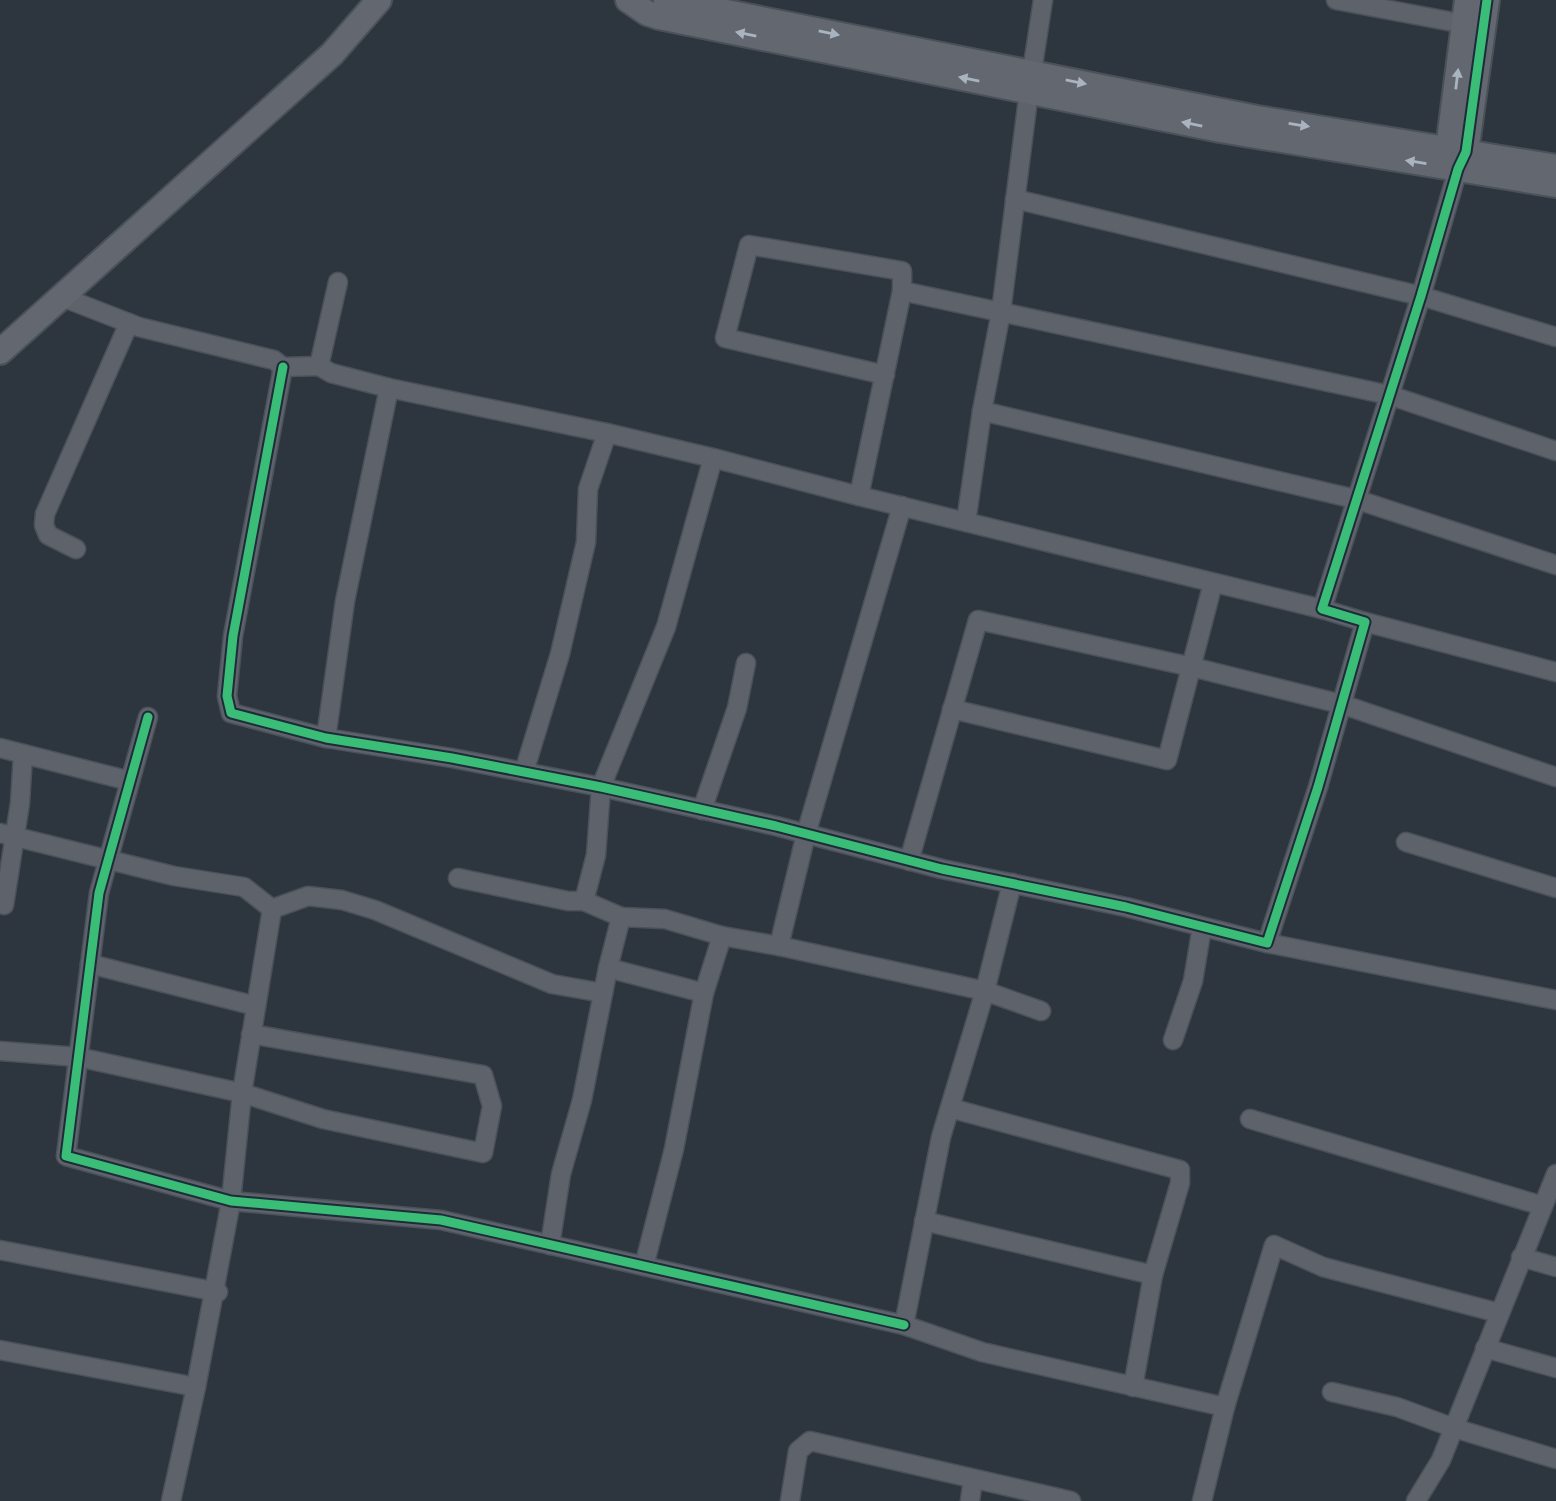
<svg xmlns="http://www.w3.org/2000/svg" width="1556" height="1501" font-family="'Alegreya Sans',sans-serif">
	<style>
		.lines { fill: none; stroke-linecap: round; stroke-linejoin: round }
		.street-casing { stroke: #4b5158; stroke-width: 21 }
		.secondary-casing { stroke: #4b5158; stroke-width: 28 }
		.street { stroke: #5e636b; stroke-width: 18 }
		.secondary { stroke: #626770; stroke-width: 24 }
		.cycleway-casing { stroke: #1e2b3a; stroke-width: 13 }
		.cycleway { stroke: #3abd76; stroke-width: 9 }
		.oneway { fill: #aab4c0 }
	</style>
	<rect width="100%" height="100%" fill="#2d353e"/>
	<g class="lines">
		<!-- street casing -->
		<g class="street-casing">
			<g id="street">
				<path d="M1043,0L1029,91L1001,312L982,411L1355,499L1556,565"/>
				<path d="M1336,0L1464,24"/>
				<path d="M1015,199L1421,296L1556,337"/>
				<path d="M902,291L1389,395L1556,451"/>
				<path d="M62,297L139,327L274,360L283,367L319,366L331,373L389,388L607,433L713,458L859,496"/>
				<path d="M319,366L338,282"/>
				<path d="M283,367L233,636L227,696L231,713L326,738L452,758L601,787L776,826L942,869L1126,907L1267,943L1318,787L1365,622L1322,609L1421,296L1458,169"/>
				<path d="M885,375L725,338L749,245L902,271V291L859,496L1322,609"/>
				<path d="M966,522L982,411"/>
				<path d="M76,549L48,535L44,525L45,514L129,323"/>
				<path d="M1365,622L1556,672"/>
				<path d="M952,709L1167,760L1213,583"/>
				<path d="M148,717L99,893L66,1156L231,1201L441,1220L904,1325"/>
				<path d="M326,738L345,601L389,388"/>
				<path d="M0,748L130,781"/>
				<path d="M524,772L560,654L586,542L588,489L607,433"/>
				<path d="M702,810L737,708L746,663"/>
				<path d="M0,833L174,876L244,887L272,909"/>
				<path d="M1406,842L1556,888"/>
				<path d="M909,861L978,620L1192,667L1341,704L1556,777"/>
				<path d="M458,878L568,901H584L621,917L665,919L722,936L779,946L985,991L1041,1011"/>
				<path d="M1012,883L985,991L941,1137L904,1325L982,1352L1225,1407L1202,1501"/>
				<path d="M584,901L596,855L601,787L666,627L713,458"/>
				<path d="M4,905L20,803L23,754"/>
				<path d="M272,909L308,896L342,900L375,910L552,984L603,993"/>
				<path d="M1267,943L1556,1000"/>
				<path d="M779,946L806,834L902,506"/>
				<path d="M90,964L256,1006"/>
				<path d="M608,968L704,993"/>
				<path d="M1173,1040L1193,981L1202,927"/>
				<path d="M0,1051L78,1057L242,1093L323,1119L483,1153L492,1106L483,1075L251,1034"/>
				<path d="M950,1108L1180,1170V1183L1153,1275L1133,1387"/>
				<path d="M1250,1119L1543,1206"/>
				<path d="M924,1221L1153,1275"/>
				<path d="M550,1245L561,1174L582,1100L608,968L621,917"/>
				<path d="M0,1250L218,1292"/>
				<path d="M1521,1257L1556,1267"/>
				<path d="M644,1266L674,1149L704,993L722,936"/>
				<path d="M1485,1348L1556,1368"/>
				<path d="M0,1350L196,1387"/>
				<path d="M1332,1392L1397,1407L1454,1428L1556,1459"/>
				<path d="M1225,1407L1274,1245L1323,1267L1499,1313"/>
				<path d="M171,1501L196,1387L231,1201L242,1093L272,909"/>
				<path d="M790,1501L798,1451L810,1441L1071,1501"/>
				<path d="M970,1501L973,1479"/>
				<path d="M1416,1501L1441,1460L1556,1174"/>
			</g>
		</g>
		<!-- secondary casing -->
		<g class="secondary-casing">
			<g id="secondary">
				<path d="M628,0L647,13L659,17L1220,130L1556,185"/>
				<path d="M666,0L1257,118L1556,167"/>
				<path d="M1455,162L1448,149L1467,0"/>
				<path d="M1459,168L1466,152L1487,0"/>
				<path d="M0,352L332,54L379,0"/>
			</g>
		</g>
		<!-- street -->
		<use href="#street" class="street"/>
		<!-- secondary -->
		<use href="#secondary" class="secondary"/>
		<!-- cycleway casing -->
		<g class="cycleway-casing">
			<g id="cycleway">
				<path d="M283,367L233,636L227,696L231,713L326,738L452,758L601,787L776,826L942,869L1126,907L1267,943L1318,787L1365,622L1322,609L1421,296L1458,169L1466,152L1487,0"/>
				<path d="M148,717L99,893L66,1156L231,1201L441,1220L904,1325"/>
			</g>
		</g>
		<!-- cycleway -->
		<use href="#cycleway" class="cycleway"/>
	</g>
	<!-- one-way arrows -->
	<defs><path id="oneway-solid" d="M-6-.8H1V-3.2L6.5 0L1 3.2V.8H-6Z" transform="scale(1.75)"/></defs>
	<g class="oneway">
		<use href="#oneway-solid" transform="translate(829 33) rotate(11)"/>
		<use href="#oneway-solid" transform="translate(746 34) rotate(-169)"/>
		<use href="#oneway-solid" transform="translate(969 79) rotate(-169)"/>
		<use href="#oneway-solid" transform="translate(1457 79) rotate(-83)"/>
		<use href="#oneway-solid" transform="translate(1076 82) rotate(11)"/>
		<use href="#oneway-solid" transform="translate(1192 124) rotate(-169)"/>
		<use href="#oneway-solid" transform="translate(1299 125) rotate(9)"/>
		<use href="#oneway-solid" transform="translate(1416 162) rotate(-171)"/>
	</g>
</svg>
